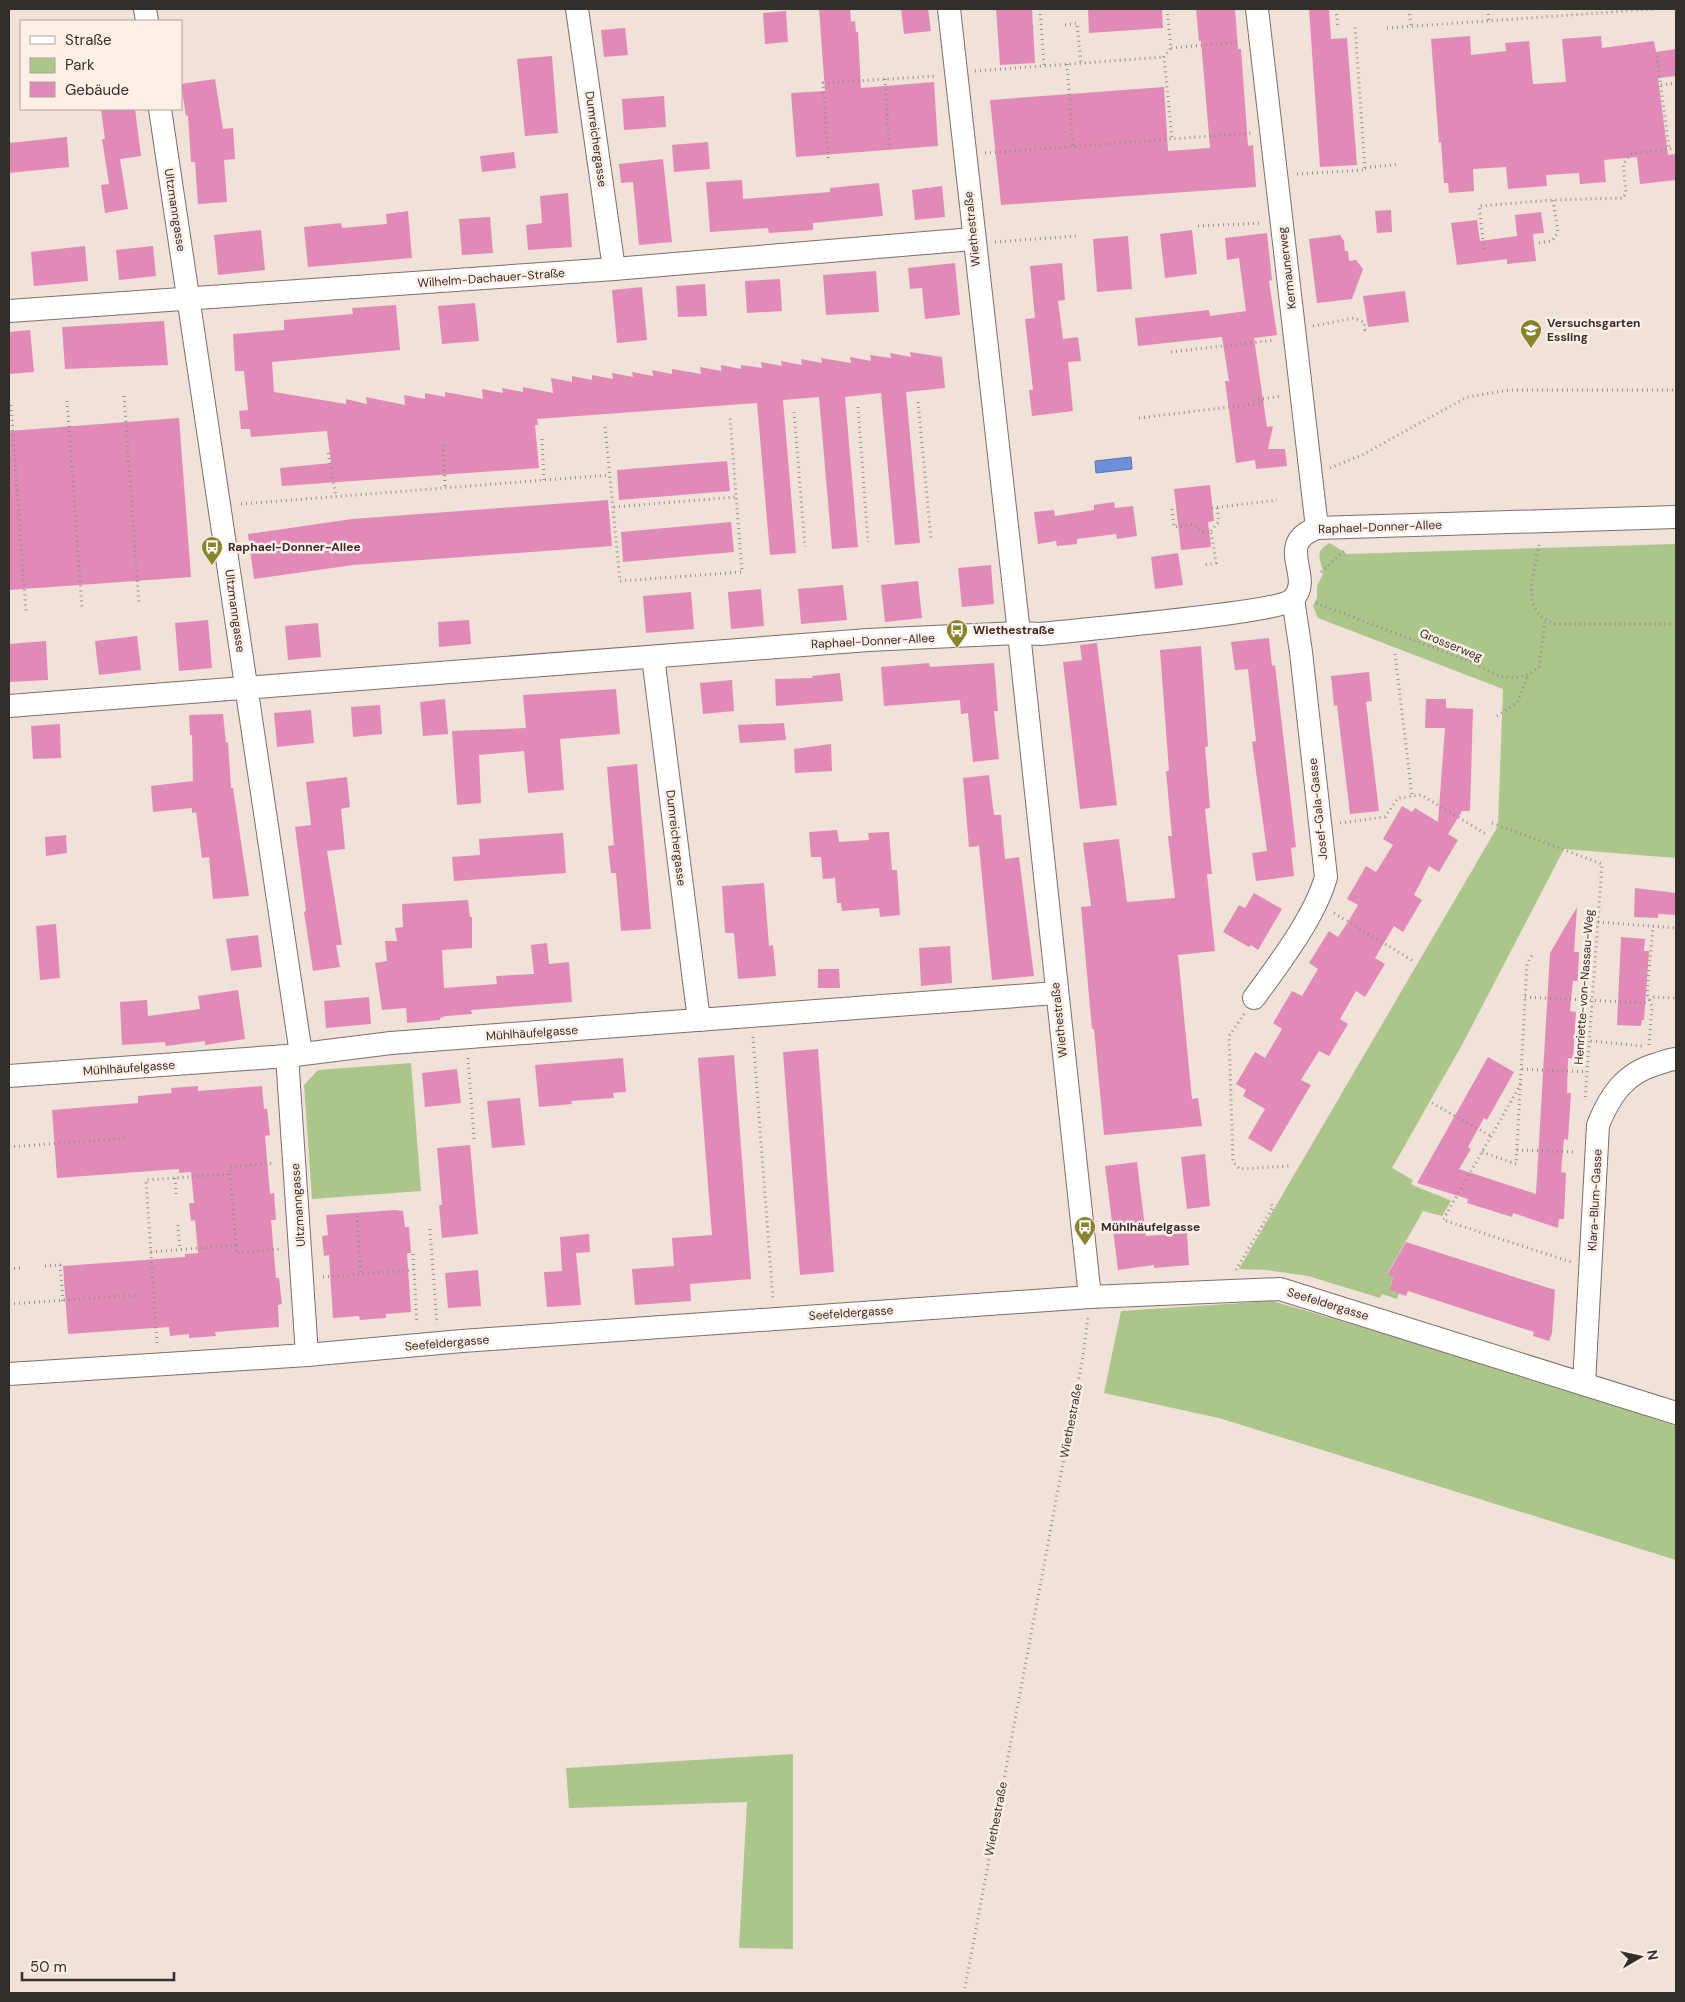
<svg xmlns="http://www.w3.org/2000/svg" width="1685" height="2002" font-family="'DM Sans',sans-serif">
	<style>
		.green { fill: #abc58b }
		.water { fill: #6c90da; stroke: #5b73a6 }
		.building { fill: #e18ab7 }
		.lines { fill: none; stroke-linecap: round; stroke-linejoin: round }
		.street-casing { stroke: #7b6f67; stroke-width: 24 }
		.path { stroke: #988d88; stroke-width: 3; stroke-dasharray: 1 4; stroke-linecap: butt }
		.street { stroke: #fff; stroke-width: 22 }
		.labels { text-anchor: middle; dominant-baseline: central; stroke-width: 5; stroke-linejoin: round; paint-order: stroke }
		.street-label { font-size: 12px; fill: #342e2b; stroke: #fdefe6 }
		.poi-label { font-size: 12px; font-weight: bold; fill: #342e2b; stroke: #fdefe6; text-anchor: start }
	</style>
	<rect width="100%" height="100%" fill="#f0e1d9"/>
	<!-- green -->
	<g class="green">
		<path d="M1330,543L1347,554L1676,544V858L1564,849L1463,1043L1392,1168L1413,1180L1411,1184C1424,1191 1438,1194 1451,1201L1442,1216L1423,1211L1387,1274L1404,1281H1392L1389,1290L1399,1293L1397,1299L1382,1294L1380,1298L1308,1276L1266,1270L1239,1269L1498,826L1503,689L1318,618L1313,606L1317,598V586L1323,574C1321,557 1313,552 1330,543Z"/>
		<path d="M411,1063L421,1191L312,1199L304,1085L318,1070Z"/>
		<path d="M1272,1301L1473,1359L1676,1426V1560L1219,1418L1104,1393L1121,1311Z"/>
		<path d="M793,1754V1949L739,1948L747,1802L569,1808L566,1768Z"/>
	</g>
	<!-- water -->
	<path class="water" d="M1131,457L1132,469L1096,473L1095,461Z"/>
	<!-- building -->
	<g class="building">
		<path d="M819,9H850L851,22L855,21L856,32H858L861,88L934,82L938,146L796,157L791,93L825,91Z"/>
		<path d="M901,9H928L931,31L904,34Z"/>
		<path d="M996,9H1032L1035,63L1000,65Z"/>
		<path d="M1088,9H1162L1163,28L1089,33Z"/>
		<path d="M1196,9H1235L1238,49H1241L1248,146L1253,145L1256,187L1001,205L990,100L1164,87L1168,151L1210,148L1201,41H1199Z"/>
		<path d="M1309,9H1329L1331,39L1347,38L1357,165L1320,167Z"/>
		<path d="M786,11L788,42L765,44L763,13Z"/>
		<path d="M625,28L628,55L604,57L601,30Z"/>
		<path d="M1470,36L1471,55L1506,51L1505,43L1529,41L1533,84L1566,82L1562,39L1601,36L1602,48L1654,41L1656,52L1676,49V76L1658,78L1668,155L1676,154V180L1640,184L1637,157L1604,160L1606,182L1580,184L1579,173L1546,175L1547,186L1508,189L1506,167L1473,169L1474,191L1449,193L1448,183H1444L1441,142L1439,143L1431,39Z"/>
		<path d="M552,56L558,133L525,136L517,59Z"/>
		<path d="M215,79L223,129L233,128L235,159L224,160L227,202L198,204L195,162H191L188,115L186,116L181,84Z"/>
		<path d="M664,96L666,127L624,130L622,99Z"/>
		<path d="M101,109H135L141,156L120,159L128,209L105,213L101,185L109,184L102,139H105Z"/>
		<path d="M67,137L69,167L9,173V143Z"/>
		<path d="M708,142L710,169L674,172L672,145Z"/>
		<path d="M514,152L516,168L482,172L480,156Z"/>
		<path d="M663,159L672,242L639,245L633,182L621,183L619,164Z"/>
		<path d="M742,180L743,199L830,192V188L879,183L883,216L813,223V230L769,233L768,228L710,232L706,182Z"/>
		<path d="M942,186L945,217L915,220L912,190Z"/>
		<path d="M568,193L572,247L528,250L526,225L542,223L540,196Z"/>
		<path d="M1391,210L1392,232L1377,233L1375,211Z"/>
		<path d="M408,211L412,258L308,267L304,227L341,223L342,228L387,224L386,214Z"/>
		<path d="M1541,212L1544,233L1533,234L1536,261L1507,264V259L1457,265L1451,223L1477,220L1480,241L1517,236L1515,215Z"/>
		<path d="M490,217L493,253L462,255L459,219Z"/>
		<path d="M261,230L265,270L218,275L214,235Z"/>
		<path d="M1192,230L1197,274L1165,278L1160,234Z"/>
		<path d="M1267,233L1272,280L1269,281L1277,335L1254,338L1267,427L1273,426L1268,449H1285L1287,466L1256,469L1255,460L1236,463L1225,381H1229L1222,337L1138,346L1135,318L1209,310L1210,316L1246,311L1239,258L1227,260L1225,238Z"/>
		<path d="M1340,235L1344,241L1345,251H1348L1349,261L1356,260L1363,269L1352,299L1317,303L1309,239Z"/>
		<path d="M1128,236L1132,289L1097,292L1093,239Z"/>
		<path d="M85,246L88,281L34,286L31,252Z"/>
		<path d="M153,246L156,276L119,280L116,250Z"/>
		<path d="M955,263L960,315L925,319L922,288L910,289L908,268Z"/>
		<path d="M1062,263L1065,300L1058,301L1063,339L1078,337L1081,361L1068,362L1073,411L1032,416L1029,390H1033L1025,319L1035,318L1030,266Z"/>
		<path d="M876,271L879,312L826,315L823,275Z"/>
		<path d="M780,279L782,311L747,313L745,281Z"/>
		<path d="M705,284L707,316L678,317L676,286Z"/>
		<path d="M642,287L647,340L617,343L612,290Z"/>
		<path d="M1405,291L1409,322L1368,327L1363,296Z"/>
		<path d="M475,303L479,341L442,344L438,306Z"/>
		<path d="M396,305L400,350L272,362L274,392L346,404V399L367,404L366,397L405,405L404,395L425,399V393L445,397V392L483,399L482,389L503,393L502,388L523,392V387L553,393L551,378L572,382V376L592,380V375L613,379L612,373L633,377L632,372L653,376L652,370L672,374V369L701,374L700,367L721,371V365L741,369V365L762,368L761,362L782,366L781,361L802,365L801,359L822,363L821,358L851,363L850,357L871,361L870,355L891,358L890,353L911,357L910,352L942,357L945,388L906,392L920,543L895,545L881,393L845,397L858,547L832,549L819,397L783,400L796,553L770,555L757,403L537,419L538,425H535L539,468L282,486L280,468L331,463L327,431L251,437L250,429H241L239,411L248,410L244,371H235L233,334L284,330V320L353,314L352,308Z"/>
		<path d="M164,321L168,365L65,369L62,327Z"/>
		<path d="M30,330L34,372L9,374V332Z"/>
		<path d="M179,418L191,577L9,590V431Z"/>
		<path d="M727,461L730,491L619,500L617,470Z"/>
		<path d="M1210,485L1214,521L1208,522L1211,547L1181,550L1174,489Z"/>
		<path d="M608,500L612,546L353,565L254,579L248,534L352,519Z"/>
		<path d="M1114,502L1115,508L1133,506L1137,536L1117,539L1116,534L1077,539V544L1057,546L1056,541L1038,544L1034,512L1054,510L1055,516L1094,510V505Z"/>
		<path d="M731,522L734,552L623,562L621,532Z"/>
		<path d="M1178,553L1183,585L1155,589L1151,557Z"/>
		<path d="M991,565L994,604L962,607L958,568Z"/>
		<path d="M918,581L922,618L885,622L881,585Z"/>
		<path d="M843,585L847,620L801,624L798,589Z"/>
		<path d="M761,589L764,626L731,629L728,592Z"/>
		<path d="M691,592L694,629L646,633L643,596Z"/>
		<path d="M208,620L212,668L179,671L175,623Z"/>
		<path d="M469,620L471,644L439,647L438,622Z"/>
		<path d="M318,623L321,657L288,660L285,626Z"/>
		<path d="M137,636L141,670L99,675L95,641Z"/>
		<path d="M1269,638L1272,666L1275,665L1296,847L1291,848L1294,876L1256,881L1252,853L1267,851L1252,742L1256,741L1248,669L1235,670L1231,642Z"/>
		<path d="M46,641L48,680L9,682V644Z"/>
		<path d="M1097,643L1117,805L1080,809L1063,662L1082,660L1080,645Z"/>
		<path d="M1201,646L1208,746L1205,747L1210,808L1205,809L1212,874H1207L1215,951L1178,955L1192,1099L1198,1098L1202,1126L1104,1135L1094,1029H1092L1081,907L1091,906L1083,843L1119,839L1127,902L1175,898L1168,836H1172L1166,771H1169L1160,650Z"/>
		<path d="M929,663L930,667L994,663L998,711H994L999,759L973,762L968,713L961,714L960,700L884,706L881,667Z"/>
		<path d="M1369,672L1372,701L1366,702L1379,811L1350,814L1337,705L1334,706L1331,676Z"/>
		<path d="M840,673L843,701L776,706L775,679L813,678L812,676Z"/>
		<path d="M732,680L734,711L703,714L700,683Z"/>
		<path d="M616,689L620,734L560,739L564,790L528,793L524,751L479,755L481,803L457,805L452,731L526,728L523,695Z"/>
		<path d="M445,699L448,734L423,736L420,702Z"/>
		<path d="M1426,699H1446V708L1473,709L1470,811H1462L1448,834L1458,840L1439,872L1429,866L1414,895L1422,900L1403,932L1394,926L1375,958L1385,964L1365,997L1356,991L1340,1019L1348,1024L1329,1056L1319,1051L1301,1080L1311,1085L1271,1152L1248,1138L1265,1109L1243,1096L1246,1090L1236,1084L1255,1052L1265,1058L1282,1029L1273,1023L1292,991L1302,996L1318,969L1309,963L1329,931L1338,937L1348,922L1358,905L1347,899L1366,866L1376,872L1393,845L1383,839L1402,806L1412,812L1415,808L1438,822L1445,728H1425Z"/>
		<path d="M380,705L382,734L353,737L351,707Z"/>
		<path d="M311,710L314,743L277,747L274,713Z"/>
		<path d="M223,714L226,743L228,742L231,788H233L249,896L213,899L209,857L202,858L196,812L192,813V808L153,812L151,786L193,781L192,735H190L189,715Z"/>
		<path d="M784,723L786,740L740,743L738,725Z"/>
		<path d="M60,724L61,758L33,759L31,726Z"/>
		<path d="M831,744L832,771L795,773L794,749Z"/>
		<path d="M637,764L651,929L621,931L616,873H611L608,846L614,845L607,767Z"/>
		<path d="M989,775L994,815H1001L1005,859L1019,857L1034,976L992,980L979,846L969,847L963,778Z"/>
		<path d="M347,777L350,807L341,809L345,849L327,851L342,945H336L340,967L313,971L304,912L306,911L295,827L311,825L306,782Z"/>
		<path d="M837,830L839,842L869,840L868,833L889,832L892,870H897L900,915L880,917L879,908L842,911L841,903H837L835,878L823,879L821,857H811L809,832Z"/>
		<path d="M563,833L566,873L454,881L452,857L480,855L479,839Z"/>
		<path d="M66,835L67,853L46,856L45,837Z"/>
		<path d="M764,883L769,946L773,945L776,976L738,979L734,933H725L722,886Z"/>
		<path d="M1635,888L1676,893V915L1658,914V918L1634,917Z"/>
		<path d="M1254,893L1282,909L1258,950L1251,945L1249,947L1223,932L1239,905L1245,908Z"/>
		<path d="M468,900L470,917H472V948L442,950L444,988L497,984L496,976L534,974L531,945L547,943L549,964L569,962L572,1002L471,1010L472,1014L446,1016L440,1018V1020L407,1023L406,1008L382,1010L375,963L387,961L385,941H397L395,928L403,927L402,904Z"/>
		<path d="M1577,907L1574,952H1579L1578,981H1573L1570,1011L1576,1012L1573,1059L1568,1058L1567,1093H1571L1568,1140L1564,1139L1561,1172L1566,1173L1564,1219H1559L1558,1228L1513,1213L1512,1217L1467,1203L1468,1199L1417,1183L1488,1057L1514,1072L1487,1120L1484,1118L1468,1147L1471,1149L1459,1169L1536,1194L1550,953Z"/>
		<path d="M56,924L60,978L40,980L36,926Z"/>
		<path d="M258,935L262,967L231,971L226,939Z"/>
		<path d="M1621,937L1645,939L1644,951H1649L1644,1020H1642L1641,1026L1617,1025Z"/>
		<path d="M950,946L952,983L921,986L919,948Z"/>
		<path d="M818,969H839L840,988H818Z"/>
		<path d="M238,990L245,1039L205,1045V1041L166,1046L165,1042L122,1045L120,1002L147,1000L148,1016L200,1009L198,996Z"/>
		<path d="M369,997L371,1024L326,1028L324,1001Z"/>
		<path d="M818,1049L834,1272L800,1275L783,1052Z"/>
		<path d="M734,1055L751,1279L690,1284L691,1301L635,1305L632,1269L674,1266L672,1238L712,1235L698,1058Z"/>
		<path d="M623,1058L626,1092L613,1093L614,1098L571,1101L572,1104L539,1107L535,1065Z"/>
		<path d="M457,1069L461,1103L425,1107L422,1073Z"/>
		<path d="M198,1086V1091L262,1086L264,1109H267L270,1135L265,1136L270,1194L274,1193L276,1220H271L276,1278H279L282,1304L278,1305L279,1327L215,1332L216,1336L189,1338V1334L170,1336L169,1327L68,1334L63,1266L185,1257V1254L198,1253L195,1220L191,1221L189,1203H194L191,1172L179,1173V1169L57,1178L52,1110L138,1103V1096L172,1093L171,1088Z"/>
		<path d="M520,1098L525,1145L492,1148L487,1101Z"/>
		<path d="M470,1145L478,1234L442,1238L439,1205H442L437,1148Z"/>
		<path d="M1205,1154L1210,1206L1187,1209L1181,1157Z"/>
		<path d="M1137,1162L1146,1236L1187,1233L1189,1265L1154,1268V1265L1118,1270L1105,1166Z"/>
		<path d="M395,1210L403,1211L405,1227H409L411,1253H407L411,1312L386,1314V1318L360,1320L359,1316L333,1318L329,1255L324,1256L322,1236L328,1235L326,1215Z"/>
		<path d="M589,1234L590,1252L576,1253L581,1305L547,1307L544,1272L562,1271L560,1237Z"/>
		<path d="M1406,1242L1555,1290L1552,1333L1549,1341L1533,1336L1534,1332L1408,1291L1406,1296L1389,1290L1394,1277L1387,1275Z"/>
		<path d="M478,1270L481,1306L448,1308L445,1273Z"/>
	</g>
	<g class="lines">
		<!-- street casing -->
		<g class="street-casing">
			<g id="street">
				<path d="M145,9L147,21"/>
				<path d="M577,9L614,269"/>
				<path d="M949,9L1019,633L1090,1297"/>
				<path d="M1257,9L1317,528"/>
				<path d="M160,109L301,1054"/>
				<path d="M9,311L614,269L973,239"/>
				<path d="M653,657L699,1020"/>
				<path d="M9,706L868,640L1019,633L1041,634C1075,630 1279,613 1293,599C1315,577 1273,544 1317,528L1676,517"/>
				<path d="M1254,998C1278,965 1315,917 1326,877L1301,652L1293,599"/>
				<path d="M287,1056L307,1355"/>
				<path d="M9,1076L287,1056L391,1043L1056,993"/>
				<path d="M9,1374L307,1355L462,1341L1090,1297L1280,1289L1676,1413"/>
				<path d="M1584,1384L1598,1125C1610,1095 1625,1073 1657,1064C1664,1062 1670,1059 1676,1059"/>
			</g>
		</g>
		<!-- path -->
		<g class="path">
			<path d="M1040,9L1044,66"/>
			<path d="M1167,9L1171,48L1164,57L1172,139"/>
			<path d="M1336,9L1338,27"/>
			<path d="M1409,9L1411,26"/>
			<path d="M1488,9L1489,21"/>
			<path d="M1065,25L1077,23L1081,63"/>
			<path d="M1387,28L1655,9"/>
			<path d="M1171,48L1240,42"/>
			<path d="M1657,56L1669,149L1676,148"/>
			<path d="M1067,64L1073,146"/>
			<path d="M975,71L1164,57"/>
			<path d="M885,79L889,146"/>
			<path d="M1661,85L1676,83"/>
			<path d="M985,153L1251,133"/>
			<path d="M828,158L823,83L936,76"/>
			<path d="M1365,168L1399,164"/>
			<path d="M1297,174L1365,170L1355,26"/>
			<path d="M1198,226L1262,223"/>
			<path d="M995,242L1077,236"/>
			<path d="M1539,243L1552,241L1558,232L1553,200"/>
			<path d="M1484,249L1479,206L1553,200L1623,198L1626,193L1623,164L1631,154L1669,149"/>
			<path d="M1313,326L1354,318L1364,322L1365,330H1368"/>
			<path d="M1171,352L1275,340"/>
			<path d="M124,396L139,604"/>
			<path d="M1253,400L1282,396"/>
			<path d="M67,401L82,608"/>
			<path d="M918,402L931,539"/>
			<path d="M11,405L26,612"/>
			<path d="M858,407L868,542"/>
			<path d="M794,412L805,547"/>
			<path d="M1139,418L1254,404L1261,403L1264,398"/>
			<path d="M605,427L620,581L742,572L730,417"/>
			<path d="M542,439L544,480"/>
			<path d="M443,445L445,488"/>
			<path d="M328,453L336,496"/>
			<path d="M1330,468L1362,455L1467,397L1510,390H1676"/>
			<path d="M241,504L609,475"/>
			<path d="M614,507L736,497"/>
			<path d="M1212,508L1277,500"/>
			<path d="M1172,509L1174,527L1193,524L1203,532L1211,531L1216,563L1203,565"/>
			<path d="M1211,531L1219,521L1217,507"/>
			<path d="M1539,545C1534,574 1518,615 1557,624H1676"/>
			<path d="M1321,572L1346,549"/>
			<path d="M1316,603L1471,662L1499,676L1515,678L1528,675L1539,667L1545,622"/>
			<path d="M1395,654L1412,796"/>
			<path d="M1497,716L1517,703L1528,676"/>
			<path d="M1340,823L1385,817L1398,798L1421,795L1486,834"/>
			<path d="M1492,823L1602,864L1585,1101"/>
			<path d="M1334,913L1413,961"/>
			<path d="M1598,922L1676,928"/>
			<path d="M1525,997L1644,1003L1654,997L1676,998"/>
			<path d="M1244,1014L1229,1036L1233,1162L1240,1169L1289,1166"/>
			<path d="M753,1037L773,1300"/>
			<path d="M1591,1041L1642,1046"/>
			<path d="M1649,1045L1652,1006L1647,994L1653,926"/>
			<path d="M468,1058L474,1139"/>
			<path d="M1522,1069L1586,1072"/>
			<path d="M1521,1084L1443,1220L1571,1262"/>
			<path d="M1432,1103L1491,1136"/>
			<path d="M9,1147L127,1138"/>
			<path d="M1517,1150L1576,1152"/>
			<path d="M1482,1152L1516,1164L1527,964L1533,953"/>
			<path d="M230,1174L236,1245"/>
			<path d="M175,1178L176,1194"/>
			<path d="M357,1216L361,1274"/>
			<path d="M178,1225L180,1250"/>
			<path d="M430,1229L437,1324"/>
			<path d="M151,1252L236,1245V1253L279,1249"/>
			<path d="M413,1254L417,1324"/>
			<path d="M45,1266L60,1265L63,1301"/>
			<path d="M9,1269L22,1268"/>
			<path d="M1236,1270L1273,1207L1270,1201"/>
			<path d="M323,1277L413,1270"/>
			<path d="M9,1304L138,1295"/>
			<path d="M157,1343L146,1180L230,1174V1167L274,1163"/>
			<path d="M964,1993L1083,1356L1088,1317"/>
		</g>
		<!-- street -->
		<use href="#street" class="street"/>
	</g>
	<!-- icons -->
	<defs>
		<g id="university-pin" transform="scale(1.125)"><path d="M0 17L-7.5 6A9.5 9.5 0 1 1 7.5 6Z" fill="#87842d" stroke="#fdefe6"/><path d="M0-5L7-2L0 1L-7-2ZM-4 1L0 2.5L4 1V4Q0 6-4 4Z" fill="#fff"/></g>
		<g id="bus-pin" transform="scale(1.125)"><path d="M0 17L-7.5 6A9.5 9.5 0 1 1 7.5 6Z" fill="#87842d" stroke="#fdefe6"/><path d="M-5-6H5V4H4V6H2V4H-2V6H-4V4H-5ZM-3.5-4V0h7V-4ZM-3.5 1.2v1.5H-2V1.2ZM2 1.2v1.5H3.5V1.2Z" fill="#fff"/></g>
	</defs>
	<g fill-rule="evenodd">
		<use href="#university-pin" x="1531" y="330"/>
		<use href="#bus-pin" x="212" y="547"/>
		<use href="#bus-pin" x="957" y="630"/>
		<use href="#bus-pin" x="1085" y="1227"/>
	</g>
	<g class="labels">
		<!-- street labels -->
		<g class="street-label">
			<text transform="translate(596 139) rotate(82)">Dumreichergasse</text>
			<text transform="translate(175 210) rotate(81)">Ultzmanngasse</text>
			<text transform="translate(972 229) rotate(-96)">Wiethestraße</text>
			<text transform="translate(1287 268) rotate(-97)">Kermaunerweg</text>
			<text transform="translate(491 278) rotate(-4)">Wilhelm-Dachauer-Straße</text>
			<text transform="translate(1380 527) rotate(-2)">Raphael-Donner-Allee</text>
			<text transform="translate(235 611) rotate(82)">Ultzmanngasse</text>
			<text transform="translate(873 641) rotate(-3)">Raphael-Donner-Allee</text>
			<text transform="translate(1451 645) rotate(22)">Grosserweg</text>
			<text transform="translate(1318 809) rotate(-96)">Josef-Gala-Gasse</text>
			<text transform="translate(676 838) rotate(83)">Dumreichergasse</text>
			<text transform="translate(1584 987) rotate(-86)">Henriette-von-Nassau-Weg</text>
			<text transform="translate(1059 1020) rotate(-96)">Wiethestraße</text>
			<text transform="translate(532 1033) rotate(-4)">Mühlhäufelgasse</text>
			<text transform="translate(129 1068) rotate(-4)">Mühlhäufelgasse</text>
			<text transform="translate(1595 1200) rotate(-87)">Klara-Blum-Gasse</text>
			<text transform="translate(298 1205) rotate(-94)">Ultzmanngasse</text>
			<text transform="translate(1328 1304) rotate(17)">Seefeldergasse</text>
			<text transform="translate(851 1313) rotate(-4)">Seefeldergasse</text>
			<text transform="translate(447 1343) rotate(-5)">Seefeldergasse</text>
			<text transform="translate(1071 1421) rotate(-79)">Wiethestraße</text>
			<text transform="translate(996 1819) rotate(-79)">Wiethestraße</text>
		</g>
		<!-- poi labels -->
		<g class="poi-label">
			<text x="1547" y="323">Versuchsgarten<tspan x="1547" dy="14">Essling</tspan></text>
			<text x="228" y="547">Raphael-Donner-Allee</text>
			<text x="973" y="630">Wiethestraße</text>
			<text x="1101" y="1227">Mühlhäufelgasse</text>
		</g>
	</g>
	<!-- border -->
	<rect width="1685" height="2002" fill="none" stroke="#342e2b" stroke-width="20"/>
	<!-- legend -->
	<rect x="20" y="20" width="162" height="90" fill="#fdefe6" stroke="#ada29b"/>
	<rect x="30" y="36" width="25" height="8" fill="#ffffff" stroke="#ada29b"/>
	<text x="65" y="45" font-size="15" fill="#342e2b">Straße</text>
	<rect x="30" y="58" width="25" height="15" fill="#abc58b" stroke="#ada29b"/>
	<text x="65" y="70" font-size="15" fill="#342e2b">Park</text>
	<rect x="30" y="82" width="25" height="15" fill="#e18ab7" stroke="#ada29b"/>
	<text x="65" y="95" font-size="15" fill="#342e2b">Gebäude</text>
	<!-- north arrow -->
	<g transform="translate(1640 1957) rotate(81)" stroke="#fdefe6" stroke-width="4" paint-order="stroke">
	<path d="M0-4L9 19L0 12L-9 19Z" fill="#342e2b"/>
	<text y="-8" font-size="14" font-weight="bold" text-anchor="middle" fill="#342e2b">N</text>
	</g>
	<!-- scale -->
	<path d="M22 1972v8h152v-8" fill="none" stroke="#342e2b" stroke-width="2.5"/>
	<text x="30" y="1972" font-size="15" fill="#342e2b" stroke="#fdefe6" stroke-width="4" paint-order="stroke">50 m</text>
</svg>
